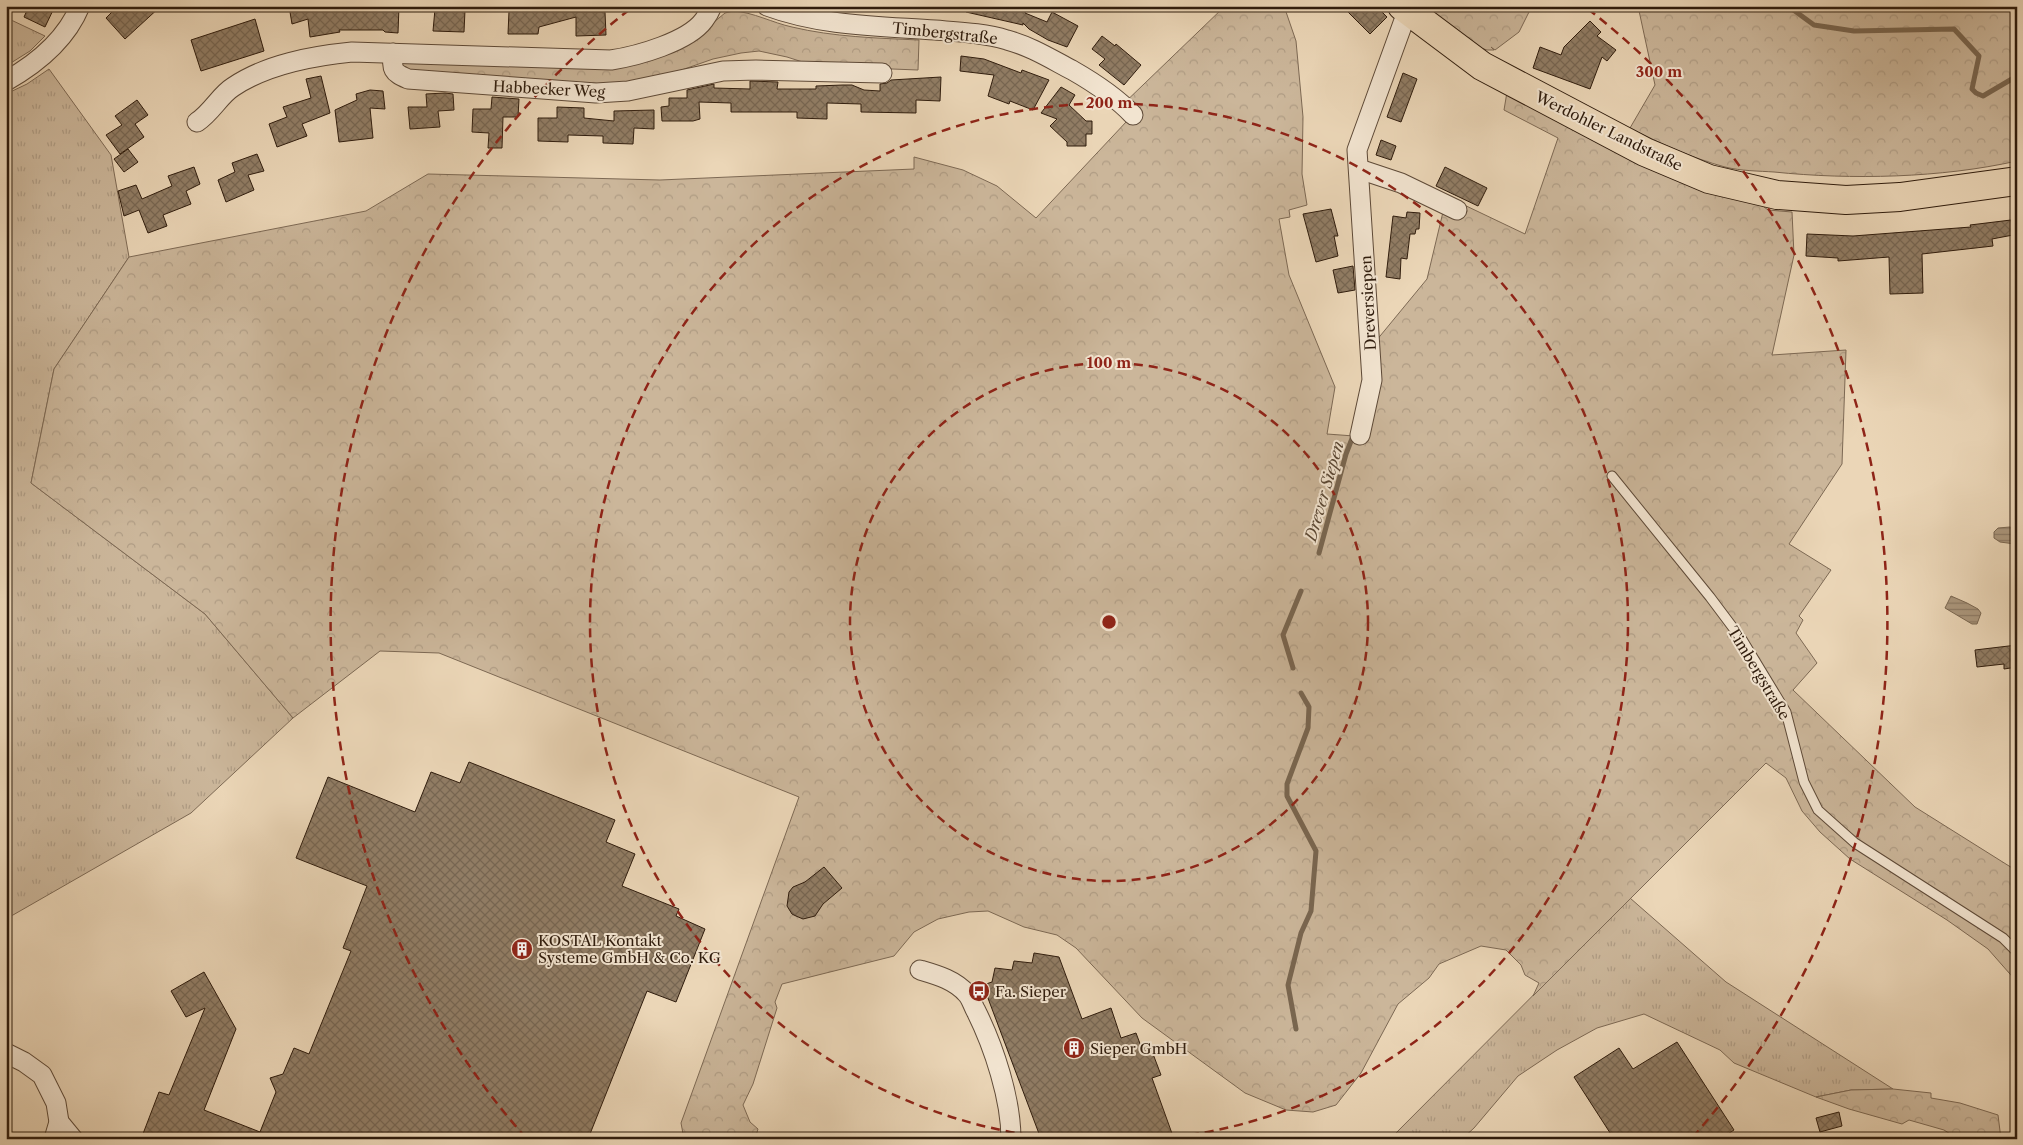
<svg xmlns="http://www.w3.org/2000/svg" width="2023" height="1145" font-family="'Libre Caslon Text',serif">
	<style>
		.grass { fill: url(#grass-tufts); stroke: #7d6954 }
		.forest { fill: url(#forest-crowns); stroke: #7d6954 }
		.water { fill: url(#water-rules); stroke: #796650 }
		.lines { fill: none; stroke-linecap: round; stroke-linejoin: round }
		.stream { stroke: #796650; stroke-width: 5 }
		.building { fill: url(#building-cross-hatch); stroke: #2f1c0d }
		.lane-casing { stroke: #5e4a38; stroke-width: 11 }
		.street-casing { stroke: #5e4a38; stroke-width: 21 }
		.primary-casing { stroke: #2f1c0d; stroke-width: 30 }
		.lane { stroke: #f2e4d0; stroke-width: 9 }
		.street { stroke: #f2e4d0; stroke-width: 19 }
		.primary { stroke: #ebd6b7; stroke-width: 28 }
		.ring { fill: none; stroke: #8f2418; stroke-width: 2.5; stroke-dasharray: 9 6 }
		.labels { text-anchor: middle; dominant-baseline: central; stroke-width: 4; stroke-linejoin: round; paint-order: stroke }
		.street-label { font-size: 15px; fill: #2f1c0d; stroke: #f2e4d0 }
		.poi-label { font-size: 15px; fill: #2f1c0d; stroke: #f2e4d0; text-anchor: start }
		.water-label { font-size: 16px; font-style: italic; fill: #5a4734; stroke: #f2e4d0 }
		.centre { fill: #8f2418; stroke: #f2e4d0; stroke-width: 2.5 }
		.ring-label { font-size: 15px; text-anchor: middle; font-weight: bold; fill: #8f2418; stroke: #f2e4d0; stroke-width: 4; stroke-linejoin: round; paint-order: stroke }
	</style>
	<defs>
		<pattern id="grass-tufts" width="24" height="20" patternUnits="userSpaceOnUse" patternTransform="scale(1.25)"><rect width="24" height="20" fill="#cbb69a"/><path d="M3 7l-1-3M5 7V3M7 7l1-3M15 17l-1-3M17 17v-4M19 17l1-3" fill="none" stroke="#af9c84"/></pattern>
		<pattern id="forest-crowns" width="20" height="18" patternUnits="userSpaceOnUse" patternTransform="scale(1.25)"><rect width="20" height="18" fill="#cbb69a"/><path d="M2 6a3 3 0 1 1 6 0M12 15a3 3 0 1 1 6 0" fill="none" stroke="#af9c84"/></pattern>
		<pattern id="water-rules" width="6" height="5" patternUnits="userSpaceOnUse" patternTransform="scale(1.25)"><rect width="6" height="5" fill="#ab977d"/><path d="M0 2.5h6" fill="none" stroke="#8c7a65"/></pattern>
		<pattern id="building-cross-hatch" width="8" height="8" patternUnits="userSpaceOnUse" patternTransform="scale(1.25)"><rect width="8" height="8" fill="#917d65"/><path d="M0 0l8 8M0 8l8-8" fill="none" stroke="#776652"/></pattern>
	</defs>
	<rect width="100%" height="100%" fill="#ebd6b7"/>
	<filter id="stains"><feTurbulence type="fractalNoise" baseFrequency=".004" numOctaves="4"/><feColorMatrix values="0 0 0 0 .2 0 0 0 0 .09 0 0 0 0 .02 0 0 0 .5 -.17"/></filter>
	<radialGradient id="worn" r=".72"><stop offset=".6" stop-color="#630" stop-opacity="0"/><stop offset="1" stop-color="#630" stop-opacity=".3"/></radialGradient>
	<!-- grass -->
	<g class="grass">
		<path d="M6,6H14L9,19L45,36L30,51L6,66Z"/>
		<path d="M49,69L111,155L129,257L54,369L31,483L205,614L293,718L191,813L6,919V94L27,84Z"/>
		<path d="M1630,898L1726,982L1893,1089L1851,1090L1816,1097L1734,1063L1720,1050L1644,1014L1597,1028L1557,1050L1518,1076L1474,1128L1462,1139H1390Z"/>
	</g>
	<!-- forest -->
	<g class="forest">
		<path d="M1225,6H1284L1296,41L1303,117L1302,174L1307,205L1289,210L1290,217L1279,219L1289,275L1335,387L1327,434L1354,436L1371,347L1427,279L1443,212L1460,203L1525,234L1558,138L1504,110L1507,92L1755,200L1768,210L1792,212L1794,255L1772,355L1846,350L1842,464L1789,544L1831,570L1799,616L1803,620L1796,633L1817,663L1793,690L1915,807L2017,871V982L1988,949L1947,920L1850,859L1820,832L1802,811L1786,778L1766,763L1533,996L1539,983L1525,975L1521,965L1506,950L1481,946L1439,964L1429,978L1398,1004L1361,1073L1336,1105L1313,1112L1286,1110L1245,1093L1142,1018L1076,948L1057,935L1024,927L988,911L969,912L938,919L914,932L894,956L782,984L775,1002L777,1008L753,1084L743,1105L750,1122L758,1129L755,1139H684L681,1123L799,797L439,653L380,651L293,718L205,614L31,483L54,369L129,257L366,211L428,174L660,180L914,169V157L963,170L997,186L1036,218L1127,121L1117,110Z"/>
		<path d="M1425,6H1532L1519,32L1495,50L1491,47L1494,50H1487L1478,47Z"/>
		<path d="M1638,6H2017V161C1941,178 1852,180 1774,172C1759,171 1741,171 1725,167C1692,158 1661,144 1630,128L1655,85Z"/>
		<path d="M733,11C753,12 773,23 792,27C834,37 876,38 919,40L918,70L815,66L787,57L759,51L741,53L713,59L673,73L613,87L449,77L401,69L403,63L601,68L691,41L725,13Z"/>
		<path d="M1893,1089L1931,1093V1098L1960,1103L1998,1115L2001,1139H1958L1944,1130L1909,1120L1902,1124L1849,1109L1816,1097L1851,1090Z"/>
	</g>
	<!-- water -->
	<g class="water">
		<path d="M2010,527L2017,530V541L2015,544L2000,542L1994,538V532L1998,528Z"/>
		<path d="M1951,596L1967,603L1978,609L1981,613L1977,624H1972L1945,608Z"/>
	</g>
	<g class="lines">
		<!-- stream -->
		<g class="stream">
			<path d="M1788,6L1814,25L1854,31L1954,29L1979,56L1972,89L1976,93L1983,96L2017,76"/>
			<path d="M1319,553L1346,454L1353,436"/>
			<path d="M1293,668L1283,635L1301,591"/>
			<path d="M1296,1029L1288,985L1301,933L1311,911L1316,851L1287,796V784L1308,728L1309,707L1301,693"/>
		</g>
	</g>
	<!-- building -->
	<g class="building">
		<path d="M29,6H55L45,27L24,17Z"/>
		<path d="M118,6H161L125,39L106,18Z"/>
		<path d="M289,6H399L398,33L385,32L383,30H339L340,32L310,37L308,19L292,24Z"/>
		<path d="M966,6H1008L1026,10L1025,13L1047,22L1052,12L1078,26L1067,47L1048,40L1029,29L1023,23V25L966,12Z"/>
		<path d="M1342,6H1376L1387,17L1370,34Z"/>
		<path d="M435,9L465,10L464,32L433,31Z"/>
		<path d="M509,11L605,12L606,35L576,36V17L539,27L538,34H508Z"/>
		<path d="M255,19L264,51L201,71L191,40Z"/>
		<path d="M1590,21L1601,32L1597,36L1616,50L1607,61L1602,57L1590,89L1533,68L1540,47L1561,55L1564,47Z"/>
		<path d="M1102,36L1115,46L1116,44L1141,65L1124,85L1099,65L1105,59L1092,49Z"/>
		<path d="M961,56L984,59L1021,73L1022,70L1049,80L1033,110L1010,101L1009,104L988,96L994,75L960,71Z"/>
		<path d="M1403,73L1417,79L1401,122L1387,117Z"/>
		<path d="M321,76L330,113L302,124L307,136L277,147L269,124L287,117L283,107L311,98L306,79Z"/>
		<path d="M941,77L940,101L916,100V113L861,112V104L827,103V119L797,118V112H731V103L699,102L700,119L693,121H662L661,107L669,106V98H687V90L714,84V88L750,89V81L778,82L777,89H816V86L843,85H852L864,90L880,91V84L887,83L891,80Z"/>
		<path d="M1061,87L1075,95L1069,105L1086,121H1092V134H1086V146H1067V142L1050,126L1057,119L1041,113Z"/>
		<path d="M370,90L383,91L385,109L370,108L373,138L339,142L335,110L357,100L356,94Z"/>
		<path d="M445,93L453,94L454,110L438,111L440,127L410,129L408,107H427L426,94Z"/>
		<path d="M492,97L519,99L518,117H503L502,148H488L489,133L472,132L473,109H491Z"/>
		<path d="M137,100L148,115L135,124L144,137L120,154L106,135L122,125L115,116Z"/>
		<path d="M557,107L584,108V118L614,121V111L654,110V129L634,128L633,144L603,143V136L568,135V142L538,141V118H557Z"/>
		<path d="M1381,140L1396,146L1391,160L1376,155Z"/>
		<path d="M128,149L138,162L124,172L114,159Z"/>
		<path d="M257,154L264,171L248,175L254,190L226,202L218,180L235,172L232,163Z"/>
		<path d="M194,167L200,184L186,191L191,204L163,215L167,226L148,233L139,210L124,216L118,191L136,185L142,199L172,186L168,176Z"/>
		<path d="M1445,167L1487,188L1478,206L1436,186Z"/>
		<path d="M1331,209L1338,236H1334L1338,256L1316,262L1303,214Z"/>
		<path d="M1407,212L1420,213L1419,229H1416L1415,234H1410L1407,259L1401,258L1400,279L1386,277L1393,216L1406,218Z"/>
		<path d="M2011,220L2013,235L1992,239L1993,246L1922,254L1923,293L1890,294L1889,257L1838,261V258L1806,256L1807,234L1853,236L1971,227L1970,225Z"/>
		<path d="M1353,266L1355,290L1338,293L1333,270Z"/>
		<path d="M2017,645V667L2004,669V664L1977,667L1975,650Z"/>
		<path d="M469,762L615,820L606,842L635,854L622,886L679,909L676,916L705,929L676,1002L647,991L588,1139H141L159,1092L169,1095L205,1008L186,1017L171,991L204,972L236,1029L204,1110L260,1132L276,1092L270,1078L283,1074L294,1048L309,1054L351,951L343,948L367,886L296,858L328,777L415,812L431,772L460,783Z"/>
		<path d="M824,867L842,888L823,904L815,916L803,919L796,916L792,914L787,906L789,892L793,887L805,882Z"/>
		<path d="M1034,953L1059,957L1082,1019L1111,1008L1121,1038L1136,1033L1142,1049L1150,1046L1161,1075L1152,1078L1174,1139H1041L983,985L992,982L995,968L1012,970L1014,961L1032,963Z"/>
		<path d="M1677,1042L1734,1130L1720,1139H1614L1574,1077L1619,1048L1633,1069Z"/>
		<path d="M1839,1112L1842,1126L1820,1132L1816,1118Z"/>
	</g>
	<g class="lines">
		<!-- lane casing -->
		<g class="lane-casing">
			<path id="lane" d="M1612,476L1710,597L1743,641L1786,712L1804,782L1818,810L1855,843L2003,938L2017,952"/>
		</g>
		<!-- street casing -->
		<g class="street-casing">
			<g id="street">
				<path d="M767,6C821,26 878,26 935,30C959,32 984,33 1007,40C1030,46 1051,59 1072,70C1093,82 1116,97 1133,115"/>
				<path d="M393,53C392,70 392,72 408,79L596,93L628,91L723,71L756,70L882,73"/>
				<path d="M6,81C38,63 66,40 80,6"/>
				<path d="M197,122C212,112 220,95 233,87C267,64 312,56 352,52L611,60C637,56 688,42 704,20C707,16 710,11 712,6"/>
				<path d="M1359,169L1401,183L1457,210"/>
				<path d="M1360,435L1372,380L1357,150L1407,12"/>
				<path d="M920,970C937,975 955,980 967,994C971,998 973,1006 976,1011C994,1047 1011,1099 1011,1139"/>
				<path d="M6,1053L24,1062L42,1075L56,1103L59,1122L54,1139"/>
				<path d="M59,1122L73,1139"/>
			</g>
		</g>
		<!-- primary casing -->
		<g class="primary-casing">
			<path id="primary" d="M1402,6L1482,66L1645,152L1709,179L1777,195L1846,200L1900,197L2017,181"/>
		</g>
		<!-- lane -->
		<use href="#lane" class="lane"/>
		<!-- street -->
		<use href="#street" class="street"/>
		<!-- primary -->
		<use href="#primary" class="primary"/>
	</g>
	<!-- distance rings -->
	<g class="ring">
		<circle cx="1109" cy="622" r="259"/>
		<path d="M1059 1139A519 519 0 1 1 1159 1139"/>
		<path d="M526 1138A778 778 0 0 1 630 9M1588 9A778 778 0 0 1 1692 1138"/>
	</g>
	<!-- icons -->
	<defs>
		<g id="building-disc" transform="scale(1.125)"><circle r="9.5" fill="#8f2418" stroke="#f2e4d0"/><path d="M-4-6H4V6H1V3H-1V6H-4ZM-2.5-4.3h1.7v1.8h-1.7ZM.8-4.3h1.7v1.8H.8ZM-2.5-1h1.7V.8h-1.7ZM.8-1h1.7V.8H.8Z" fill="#fff"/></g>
		<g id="bus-disc" transform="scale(1.125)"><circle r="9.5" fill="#8f2418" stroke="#f2e4d0"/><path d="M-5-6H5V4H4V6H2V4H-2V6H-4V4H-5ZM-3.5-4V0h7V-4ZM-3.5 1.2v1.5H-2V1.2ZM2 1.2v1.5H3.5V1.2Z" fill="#fff"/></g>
	</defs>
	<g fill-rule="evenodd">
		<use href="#building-disc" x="522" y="949"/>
		<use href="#bus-disc" x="979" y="991"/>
		<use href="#building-disc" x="1074" y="1048"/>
	</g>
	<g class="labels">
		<!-- street labels -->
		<g class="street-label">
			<text transform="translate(945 33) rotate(6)">Timbergstraße</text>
			<text transform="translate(549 89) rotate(3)">Habbecker Weg</text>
			<text transform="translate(1609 131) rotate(26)">Werdohler Landstraße</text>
			<text transform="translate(1368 303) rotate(-93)">Dreversiepen</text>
			<text transform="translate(1759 673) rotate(59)">Timbergstraße</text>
		</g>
		<!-- poi labels -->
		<g class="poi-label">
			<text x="538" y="940">KOSTAL Kontakt<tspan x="538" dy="17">Systeme GmbH &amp; Co. KG</tspan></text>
			<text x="995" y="991">Fa. Sieper</text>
			<text x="1090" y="1048">Sieper GmbH</text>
		</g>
		<!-- water labels -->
		<g class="water-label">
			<text transform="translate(1324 491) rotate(-74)">Drever Siepen</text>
		</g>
	</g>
	<circle cx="1109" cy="622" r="8" class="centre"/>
	<g class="ring-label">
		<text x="1659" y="77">300 m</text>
		<text x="1109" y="108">200 m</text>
		<text x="1109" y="368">100 m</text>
	</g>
	<!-- margin -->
	<rect width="2023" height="1145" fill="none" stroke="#ebd6b7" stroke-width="25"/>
	<rect x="8" y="8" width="2008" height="1130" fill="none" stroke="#2f1c0d" stroke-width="2.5"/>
	<rect x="12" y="12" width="1998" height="1120" fill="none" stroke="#2f1c0d"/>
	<rect width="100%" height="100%" filter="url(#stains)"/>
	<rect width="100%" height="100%" fill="url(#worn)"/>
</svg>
